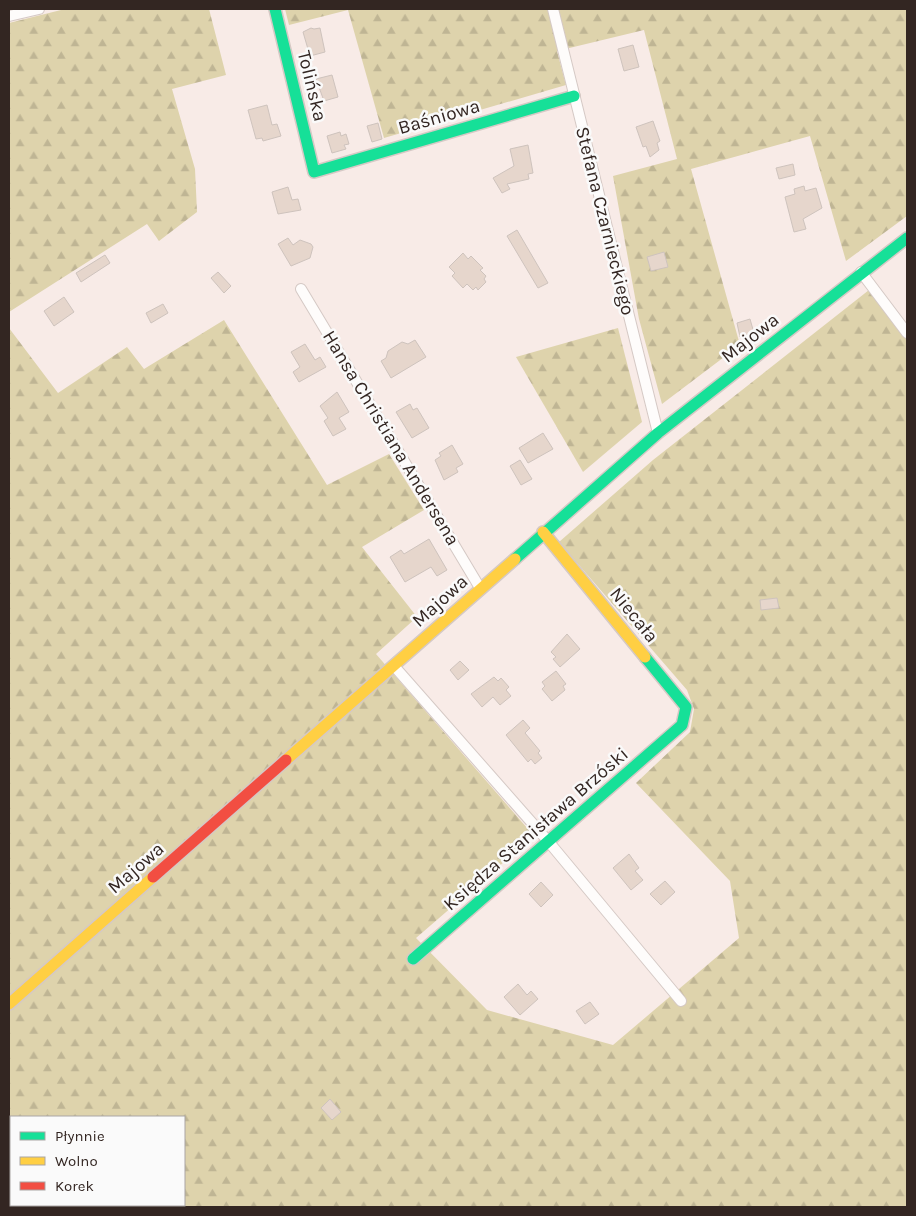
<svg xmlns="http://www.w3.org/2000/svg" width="916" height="1216" font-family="Karla,sans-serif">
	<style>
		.forest { fill: url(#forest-firs); fill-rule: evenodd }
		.building { fill: #e6d6cc; stroke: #cec3bd }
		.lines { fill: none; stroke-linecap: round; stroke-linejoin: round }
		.street-casing { stroke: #d5c9c5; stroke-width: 12 }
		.fast-casing { stroke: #d5c9c5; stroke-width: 14 }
		.slow-casing { stroke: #d5c9c5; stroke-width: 14 }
		.jam-casing { stroke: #d5c9c5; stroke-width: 14 }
		.street { stroke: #fefcfb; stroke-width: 10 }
		.fast { stroke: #16e098; stroke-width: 11 }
		.slow { stroke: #ffcf43; stroke-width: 11 }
		.jam { stroke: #f24e42; stroke-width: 11 }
		.labels { text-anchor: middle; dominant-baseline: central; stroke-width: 5; stroke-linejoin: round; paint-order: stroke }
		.street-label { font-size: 19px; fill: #332622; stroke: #fafafa }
	</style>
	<defs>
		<pattern id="forest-firs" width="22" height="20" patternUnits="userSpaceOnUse" patternTransform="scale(1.25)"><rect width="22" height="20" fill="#ded3ac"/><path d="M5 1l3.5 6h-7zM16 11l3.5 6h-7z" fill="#bfb594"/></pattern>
	</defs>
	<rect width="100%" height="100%" fill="#f8ebe7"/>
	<!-- forest -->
	<g class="forest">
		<path d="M65,9H209L226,75L172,89L195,169L197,212L159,241L147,224L9,312V23Z"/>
		<path d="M285,9H907V216L846,261L810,136L691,169L740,345L662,404L639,319L613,176L677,159L644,30L557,51L566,85L384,138L348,10L289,25Z"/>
		<path d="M869,290L907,339V1207H9V328L58,393L127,347L144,369L224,320L327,485L389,454L424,510L362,547L417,617L376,654L534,836L416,938L487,1010L613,1045L739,938L730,881L636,783L690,732L694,709L687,690L559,542L653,460ZM11,1117H184V1205H11Z"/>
		<path d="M618,328L642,422L583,472L516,357Z"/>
	</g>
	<!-- building -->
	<g class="building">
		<path d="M311,28L314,29L320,28L325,52L310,56L303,32Z"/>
		<path d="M633,45L639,67L624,71L618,49Z"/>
		<path d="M332,75L338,97L324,101L316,79Z"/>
		<path d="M267,105L272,125L277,124L281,136L263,141L262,138L256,139L248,110Z"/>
		<path d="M653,121L660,141L657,143L659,150L650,157L646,146L643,147L636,127Z"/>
		<path d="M378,123L382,139L372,142L367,126Z"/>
		<path d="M340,132L341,136L346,134L349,144L344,145L346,149L332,153L327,136Z"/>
		<path d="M528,145L533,173L528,174L529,179L507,184L510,189L502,193L493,178L514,166L510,149Z"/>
		<path d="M793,164L795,175L779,179L776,168Z"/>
		<path d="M804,186L805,191L816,188L822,208L803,219L806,229L794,232L785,197L795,194L794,189Z"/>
		<path d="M288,187L292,200L298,199L301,210L278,214L272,192Z"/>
		<path d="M517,230L548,283L538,288L507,236Z"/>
		<path d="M288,238L293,245L300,240L311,244L313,247L310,258L291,266L278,244Z"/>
		<path d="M664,252L668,267L651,271L647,257Z"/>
		<path d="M463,253L468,259L471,256L483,268L480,270L486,276L484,279L486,282L478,290L476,287L473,290L467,284L463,288L452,276L455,273L449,267Z"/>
		<path d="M105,255L110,263L81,282L76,273Z"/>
		<path d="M218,272L231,286L224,293L211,278Z"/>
		<path d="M64,297L74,312L54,326L44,311Z"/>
		<path d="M163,304L168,313L151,323L146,313Z"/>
		<path d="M750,319L754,333L740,337L737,323Z"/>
		<path d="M415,340L426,357L391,378L381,361L386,358L388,351L402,342L408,344Z"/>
		<path d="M305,344L315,360L320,357L326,367L299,382L293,372L300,367L291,352Z"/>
		<path d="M337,392L349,412L339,418L346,429L333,436L324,421L328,418L320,406Z"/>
		<path d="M410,404L413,410L417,408L429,428L412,438L396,412Z"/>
		<path d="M543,433L553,449L528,463L519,448Z"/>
		<path d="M452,445L463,464L456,468L458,472L444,480L435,460L441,456L439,453Z"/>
		<path d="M520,460L532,479L521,485L510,466Z"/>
		<path d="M429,539L447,570L437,576L431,567L405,582L390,557L401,550L404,554Z"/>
		<path d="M777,598L779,608L761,610L760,600Z"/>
		<path d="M567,634L580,649L560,667L553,659L556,657L551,652Z"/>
		<path d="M460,661L469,670L458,680L450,670Z"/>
		<path d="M556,671L566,684L563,686L565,690L552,701L542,689L545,686L542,682Z"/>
		<path d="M494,677L498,681L501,678L509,687L506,690L511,696L500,705L493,697L482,707L471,694Z"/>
		<path d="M523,720L530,728L525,733L540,751L538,753L542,758L535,764L531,759L528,762L506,735Z"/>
		<path d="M629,854L639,868L635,871L643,880L631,890L613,868Z"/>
		<path d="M665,881L675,892L661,905L650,894Z"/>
		<path d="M541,882L553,895L541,907L529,894Z"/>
		<path d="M518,984L527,995L531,991L538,999L520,1015L504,997Z"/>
		<path d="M590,1002L599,1014L585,1024L576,1011Z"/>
		<path d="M330,1099L341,1112L332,1120L321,1108Z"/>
	</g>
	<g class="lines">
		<!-- street casing -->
		<g class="street-casing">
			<g id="street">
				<path d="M553,9L658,433"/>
				<path d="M9,16L39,9"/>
				<path d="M861,272L907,333"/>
				<path d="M301,289L480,588"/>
				<path d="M394,666L548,841L681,1001"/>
			</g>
		</g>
		<!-- fast casing -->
		<g class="fast-casing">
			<g id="fast">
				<path d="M275,9L314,172L574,96"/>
				<path d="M515,559L658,433L907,238"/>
				<path d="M413,959L682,725L686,707L645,657"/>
			</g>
		</g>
		<!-- slow casing -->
		<g class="slow-casing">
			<g id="slow">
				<path d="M543,532L645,657"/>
				<path d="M286,760L515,559"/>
				<path d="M9,1004L153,877"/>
			</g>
		</g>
		<!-- jam casing -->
		<g class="jam-casing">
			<path id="jam" d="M153,877L286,760"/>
		</g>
		<!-- street -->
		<use href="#street" class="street"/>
		<!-- fast -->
		<use href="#fast" class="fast"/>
		<!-- slow -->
		<use href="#slow" class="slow"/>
		<!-- jam -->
		<use href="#jam" class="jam"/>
	</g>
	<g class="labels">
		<!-- street labels -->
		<g class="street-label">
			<text transform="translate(312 86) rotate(76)">Tolińska</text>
			<text transform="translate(439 117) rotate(-16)">Baśniowa</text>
			<text transform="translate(605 221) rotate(76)">Stefana Czarnieckiego</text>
			<text transform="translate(750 338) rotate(-38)">Majowa</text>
			<text transform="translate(391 438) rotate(59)">Hansa Christiana Andersena</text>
			<text transform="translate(440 601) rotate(-42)">Majowa</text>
			<text transform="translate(634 615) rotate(51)">Niecała</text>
			<text transform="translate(536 829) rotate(-41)">Księdza Stanisława Brzóski</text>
			<text transform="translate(136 868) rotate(-41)">Majowa</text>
		</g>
	</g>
	<!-- border -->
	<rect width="916" height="1216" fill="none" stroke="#332622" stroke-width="20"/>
	<!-- legend -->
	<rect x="10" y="1116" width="175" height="90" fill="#fafafa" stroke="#aaa5a4"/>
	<rect x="20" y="1132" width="25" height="8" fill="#16e098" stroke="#aaa5a4"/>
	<text x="55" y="1141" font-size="15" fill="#332622">Płynnie</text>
	<rect x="20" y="1157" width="25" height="8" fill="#ffcf43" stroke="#aaa5a4"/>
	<text x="55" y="1166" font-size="15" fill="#332622">Wolno</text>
	<rect x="20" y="1182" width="25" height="8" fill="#f24e42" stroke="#aaa5a4"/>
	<text x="55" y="1191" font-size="15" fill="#332622">Korek</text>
</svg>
